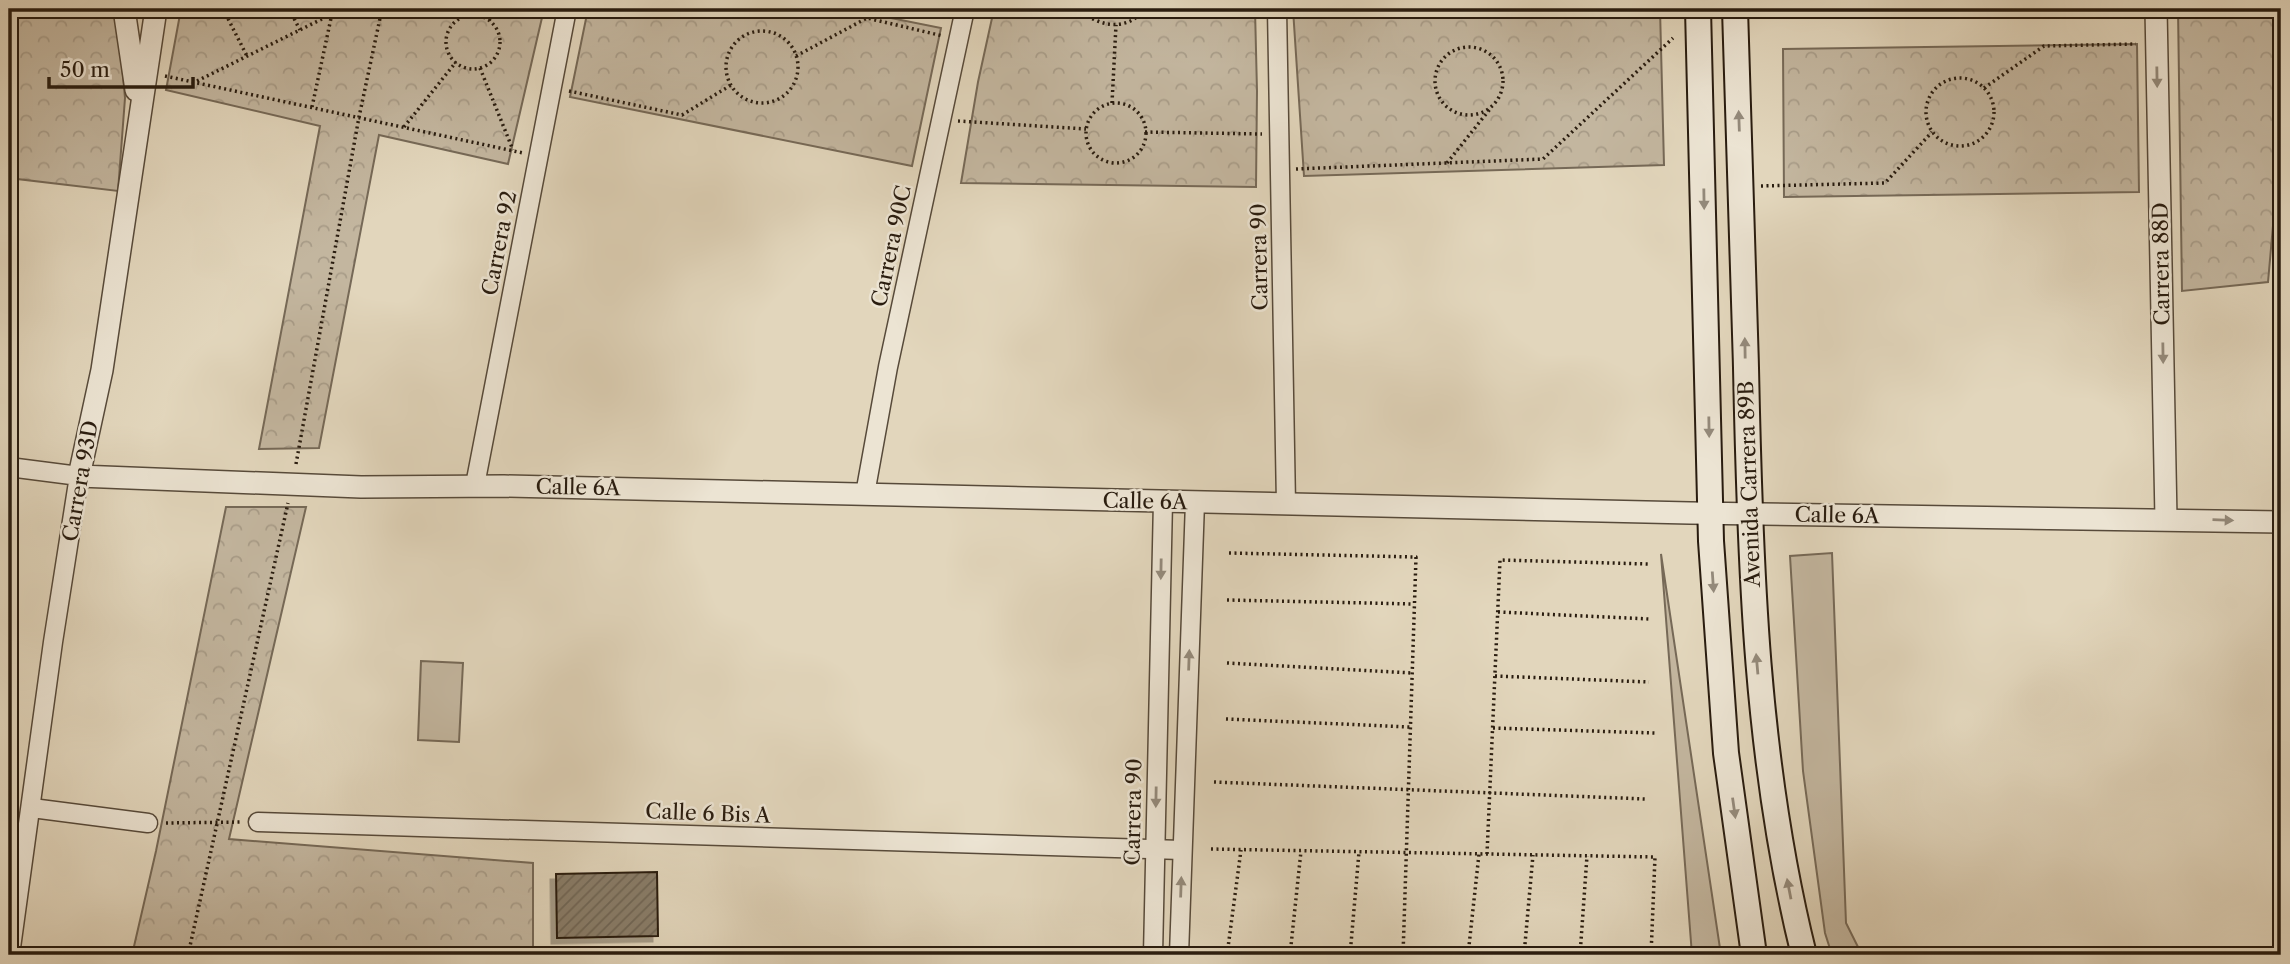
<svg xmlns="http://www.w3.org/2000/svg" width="2290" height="964" font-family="'Libre Caslon Text',serif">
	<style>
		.grass { fill: #c3b69f; stroke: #766957; stroke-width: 2 }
		.park { fill: url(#park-crowns); stroke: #766957; stroke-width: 2 }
		.building { fill: url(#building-hatch); stroke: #291c0f; stroke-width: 2; filter: url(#shadow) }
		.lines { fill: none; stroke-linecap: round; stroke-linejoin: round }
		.minor-casing { stroke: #574a3a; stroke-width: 21 }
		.tertiary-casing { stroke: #574a3a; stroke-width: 24 }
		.secondary-casing { stroke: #291c0f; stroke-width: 28 }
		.path { stroke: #291c0f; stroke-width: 3.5; stroke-dasharray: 2 3.5; stroke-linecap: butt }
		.minor { stroke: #ece4d3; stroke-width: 18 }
		.tertiary { stroke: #ece4d3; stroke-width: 21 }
		.secondary { stroke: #ece4d3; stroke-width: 24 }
		.oneway { fill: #948a7b }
		.labels { text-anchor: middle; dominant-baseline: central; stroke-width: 5; stroke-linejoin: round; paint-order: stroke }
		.street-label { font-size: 21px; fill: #291c0f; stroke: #ece4d3 }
	</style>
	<defs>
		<pattern id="park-crowns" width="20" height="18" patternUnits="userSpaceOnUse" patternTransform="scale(1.75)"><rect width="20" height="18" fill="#c3b69f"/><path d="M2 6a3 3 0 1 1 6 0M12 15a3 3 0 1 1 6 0" fill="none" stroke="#a89c88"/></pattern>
		<pattern id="building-hatch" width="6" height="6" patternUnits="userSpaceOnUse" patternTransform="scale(1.75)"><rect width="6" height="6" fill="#897d69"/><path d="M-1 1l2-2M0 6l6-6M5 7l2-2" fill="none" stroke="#706655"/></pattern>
		<filter id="shadow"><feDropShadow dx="-5.5" dy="5.5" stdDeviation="0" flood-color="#0004"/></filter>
	</defs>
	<rect width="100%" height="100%" fill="#e2d6bc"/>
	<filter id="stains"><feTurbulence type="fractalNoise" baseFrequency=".00286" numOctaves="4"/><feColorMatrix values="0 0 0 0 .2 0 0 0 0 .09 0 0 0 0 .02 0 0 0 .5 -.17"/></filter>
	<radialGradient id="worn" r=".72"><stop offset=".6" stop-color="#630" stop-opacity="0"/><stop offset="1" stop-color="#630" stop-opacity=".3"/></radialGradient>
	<!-- grass -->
	<g class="grass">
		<path d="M1832,553L1846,923L1862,955H1832L1825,933L1803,771L1790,556Z"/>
		<path d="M1661,554L1721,955H1692Z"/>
		<path d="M421,661L463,663L459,742L418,740Z"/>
	</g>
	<!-- park -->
	<g class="park">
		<path d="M9,9H117L125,98L118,191L9,178Z"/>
		<path d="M181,9H544L508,164L379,135L319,448L259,449L320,126L166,90Z"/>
		<path d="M588,9H846L941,28L912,166L570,97Z"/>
		<path d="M994,9H1255L1257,91L1256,187L961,183L978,82Z"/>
		<path d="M1293,9H1660L1664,165L1304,176Z"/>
		<path d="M2178,9H2281V136L2268,282L2182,291Z"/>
		<path d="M2137,44L2139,192L1784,197L1783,49Z"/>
		<path d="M226,507H306L229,839L533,863V955H132L156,851Z"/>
	</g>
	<!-- building -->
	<path class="building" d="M657,872L658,936L557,938L556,874Z"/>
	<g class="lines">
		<!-- minor casing -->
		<g class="minor-casing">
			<g id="minor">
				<path d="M1277,9L1286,504"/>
				<path d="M9,467L79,476L53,642L10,955"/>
				<path d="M475,485L567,9"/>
				<path d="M865,494L888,367L965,9"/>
				<path d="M32,808L148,823"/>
				<path d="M258,822L1182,850"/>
				<path d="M1153,955L1163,501"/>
				<path d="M1179,955L1195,502"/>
			</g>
		</g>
		<!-- tertiary casing -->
		<g class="tertiary-casing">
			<g id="tertiary">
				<path d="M124,9L136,90"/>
				<path d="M156,9L102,370L79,476L361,487L504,486L1690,513L2281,522"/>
				<path d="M2156,9L2166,519"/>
			</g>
		</g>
		<!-- secondary casing -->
		<g class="secondary-casing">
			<g id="secondary">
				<path d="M1698,9L1711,541L1726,753L1754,955"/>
				<path d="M1735,9C1739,128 1743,248 1746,368C1750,565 1756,763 1804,955"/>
			</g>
		</g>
		<!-- path -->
		<g class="path">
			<path d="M223,9L247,56"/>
			<path d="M289,9L300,30"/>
			<path d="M459,9L463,17"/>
			<path d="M1079,9C1098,27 1127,32 1145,9"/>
			<path d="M2059,12V9"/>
			<circle cx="473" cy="42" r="27"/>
			<path d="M489,20L499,9"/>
			<circle cx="762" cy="67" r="36"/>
			<circle cx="1469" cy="81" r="34"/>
			<path d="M796,56L867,18L943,36"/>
			<path d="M480,68L513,150"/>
			<path d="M165,76L523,153"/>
			<circle cx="1960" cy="112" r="34"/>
			<path d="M197,81L332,14"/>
			<path d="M1984,88L2044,46L2136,44"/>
			<path d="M569,91L682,115L731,85"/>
			<path d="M1112,103L1116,25"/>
			<circle cx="1116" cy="133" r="30"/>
			<path d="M312,107L333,9"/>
			<path d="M958,121L1086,129"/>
			<path d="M404,127L456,62"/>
			<path d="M1145,132L1262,134"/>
			<path d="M1447,163L1490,109"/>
			<path d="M1296,169L1543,159L1673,38"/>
			<path d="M1761,186L1885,183L1932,132"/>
			<path d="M296,464L359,117L382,9"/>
			<path d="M1229,553L1416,557L1403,955"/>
			<path d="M1227,600L1414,604"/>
			<path d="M1498,612L1649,619"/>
			<path d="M1227,663L1412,673"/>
			<path d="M1495,676L1649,682"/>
			<path d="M1226,719L1410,727"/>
			<path d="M1493,728L1655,733"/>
			<path d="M1214,782L1645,799"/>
			<path d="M166,823L242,822"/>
			<path d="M1211,849L1655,857L1651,955"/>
			<path d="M1487,854L1500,560L1648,564"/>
			<path d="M188,955L288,503"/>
			<path d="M1227,955L1241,850"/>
			<path d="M1290,955L1301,851"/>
			<path d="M1350,955L1359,852"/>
			<path d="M1468,955L1479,854"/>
			<path d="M1524,955L1533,855"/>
			<path d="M1580,955L1587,856"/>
		</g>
		<!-- minor -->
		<use href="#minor" class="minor"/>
		<!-- tertiary -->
		<use href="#tertiary" class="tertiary"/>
		<!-- secondary -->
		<use href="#secondary" class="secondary"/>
	</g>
	<!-- one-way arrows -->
	<defs><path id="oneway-solid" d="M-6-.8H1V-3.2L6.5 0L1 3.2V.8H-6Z" transform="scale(1.75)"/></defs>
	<g class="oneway">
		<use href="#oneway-solid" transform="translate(2157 77) rotate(89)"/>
		<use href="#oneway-solid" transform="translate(1739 121) rotate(-92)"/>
		<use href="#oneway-solid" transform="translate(1704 199) rotate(89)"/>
		<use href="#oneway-solid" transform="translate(1745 348) rotate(-91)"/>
		<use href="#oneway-solid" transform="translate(2163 353) rotate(89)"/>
		<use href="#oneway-solid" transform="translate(1709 427) rotate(89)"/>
		<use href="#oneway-solid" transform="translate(2223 520) rotate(2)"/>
		<use href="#oneway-solid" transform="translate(1161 569) rotate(91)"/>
		<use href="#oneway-solid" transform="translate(1713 582) rotate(86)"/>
		<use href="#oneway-solid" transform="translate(1189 660) rotate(-88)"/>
		<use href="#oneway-solid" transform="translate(1757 664) rotate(-95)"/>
		<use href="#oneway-solid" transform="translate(1156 797) rotate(91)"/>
		<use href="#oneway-solid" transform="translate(1734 808) rotate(82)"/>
		<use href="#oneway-solid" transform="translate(1181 887) rotate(-88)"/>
		<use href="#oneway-solid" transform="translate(1789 889) rotate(-101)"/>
	</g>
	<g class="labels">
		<!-- street labels -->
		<g class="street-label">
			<text transform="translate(499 243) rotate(-79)">Carrera 92</text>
			<text transform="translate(891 246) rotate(-78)">Carrera 90C</text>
			<text transform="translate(1259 257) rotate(-91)">Carrera 90</text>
			<text transform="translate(2161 264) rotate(-91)">Carrera 88D</text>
			<text transform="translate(80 481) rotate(-80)">Carrera 93D</text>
			<text transform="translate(1749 484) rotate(-92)">Avenida Carrera 89B</text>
			<text transform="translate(578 487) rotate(1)">Calle 6A</text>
			<text transform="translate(1145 501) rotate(1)">Calle 6A</text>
			<text transform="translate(1837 515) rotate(1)">Calle 6A</text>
			<text transform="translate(1133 812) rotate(-89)">Carrera 90</text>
			<text transform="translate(708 813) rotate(2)">Calle 6 Bis A</text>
		</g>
	</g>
	<!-- margin -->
	<rect width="2290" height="964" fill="none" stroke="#e2d6bc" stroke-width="35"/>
	<rect x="10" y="10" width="2269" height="943" fill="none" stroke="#291c0f" stroke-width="3.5"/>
	<rect x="18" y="18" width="2255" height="929" fill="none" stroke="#291c0f" stroke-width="2"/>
	<!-- scale -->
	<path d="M49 77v10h144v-10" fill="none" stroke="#291c0f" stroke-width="3.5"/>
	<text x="60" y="77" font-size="21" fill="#291c0f" stroke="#ece4d3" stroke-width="5" paint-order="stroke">50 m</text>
	<rect width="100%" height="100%" filter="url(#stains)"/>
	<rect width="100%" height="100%" fill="url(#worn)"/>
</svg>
